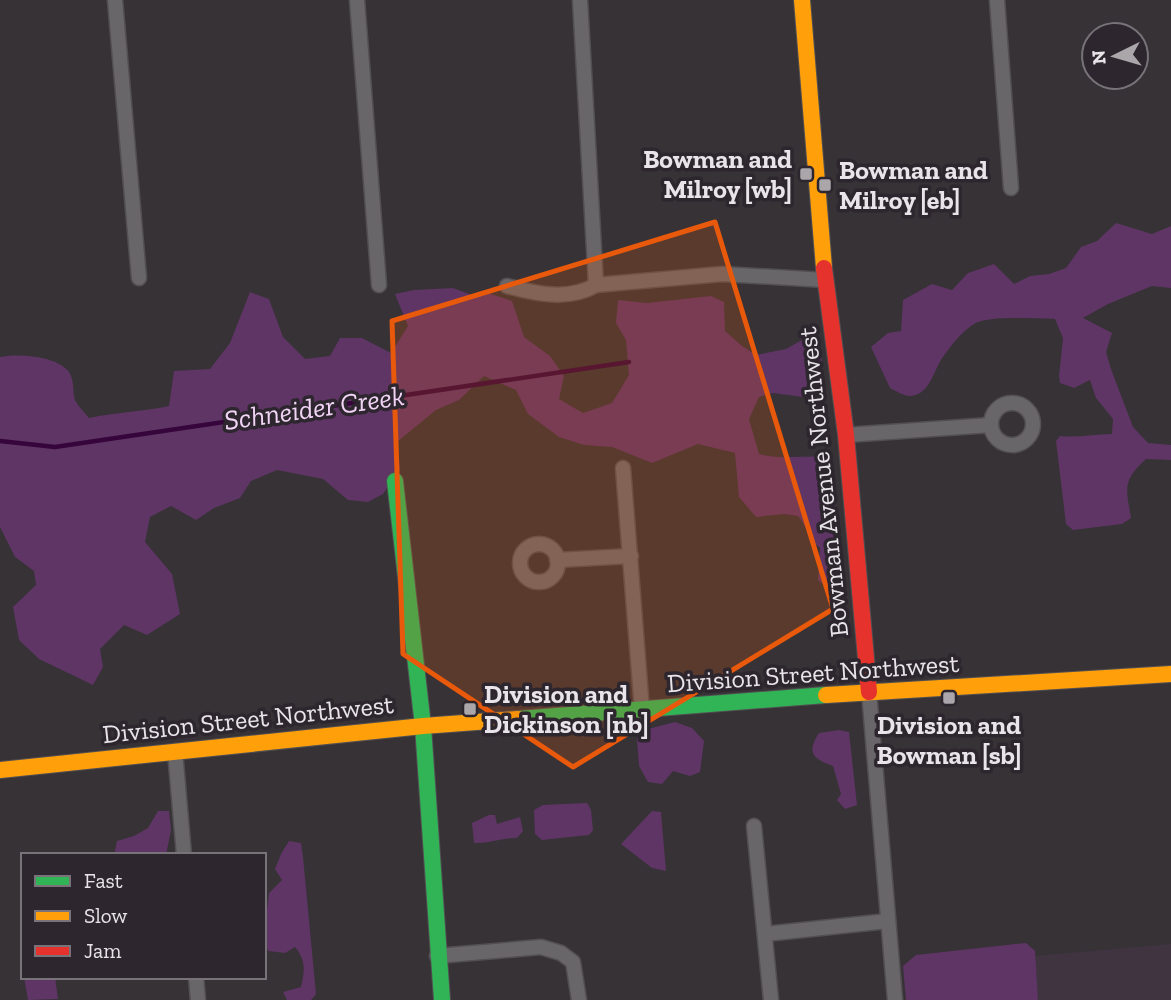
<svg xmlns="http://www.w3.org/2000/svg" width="1171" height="1000" font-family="'Zilla Slab',serif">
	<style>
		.built { fill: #3f3440 }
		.green { fill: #5f3565 }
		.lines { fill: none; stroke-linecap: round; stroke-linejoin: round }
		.stream { stroke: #35053b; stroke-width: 4.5 }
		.street-casing { stroke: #524f52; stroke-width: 17 }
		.fast-casing { stroke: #524f52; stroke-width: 18 }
		.slow-casing { stroke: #524f52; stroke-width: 18 }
		.jam-casing { stroke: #524f52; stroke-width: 18 }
		.street { stroke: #696669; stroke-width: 14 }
		.fast { stroke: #30b455; stroke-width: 16 }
		.slow { stroke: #ff9f0a; stroke-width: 16 }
		.jam { stroke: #e5322d; stroke-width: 16 }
		.marked { fill: #e8590c; fill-opacity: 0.2; stroke: #e8590c; stroke-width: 5; stroke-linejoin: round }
		.poi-dot { fill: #aaa6aa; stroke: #2d262e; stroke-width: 2.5 }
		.labels { text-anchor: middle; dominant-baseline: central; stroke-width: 7; stroke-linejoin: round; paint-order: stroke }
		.poi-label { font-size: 26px; font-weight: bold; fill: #e8e4e9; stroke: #2d262e; text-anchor: start }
		.street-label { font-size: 26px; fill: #e8e4e9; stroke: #2d262e }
		.water-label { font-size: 28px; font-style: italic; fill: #f2d4f6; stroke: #2d262e }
	</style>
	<rect width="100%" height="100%" fill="#363236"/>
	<!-- built -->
	<path class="built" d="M1171,944V1000H908L905,967Z"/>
	<!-- green -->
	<g class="green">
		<path d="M1116,223L1152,234L1171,226V288L1152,286L1108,304L1083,318L1112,333L1106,352L1111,369L1133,427L1148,443L1171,445V460L1146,459C1122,481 1126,488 1131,518L1122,524L1073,530L1066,524L1056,441L1060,436C1078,438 1094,434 1112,434L1113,419L1096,398L1090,380L1074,388L1060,383L1059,376L1063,338L1055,319C1036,319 989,315 974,324C961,332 949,348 941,360C933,373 929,395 910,396C904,396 896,391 890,388L871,347L888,333L901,331L903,300L932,284L952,290L968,273L994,264L1014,284L1030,276L1049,274L1066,268L1081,247L1097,241Z"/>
		<path d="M453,288L472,295L488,293L512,301L524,337L550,356L564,376L559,399L583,413L612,403L629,375L626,340L616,323L618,300L647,303L711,296L724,302L725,331L742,346L756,355L786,349L811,335L822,360L818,399L773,393L759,397L749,419L759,454C783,460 806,455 831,457L840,559L839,584L829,589L818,580L820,548C809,540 807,526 798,516L784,514L756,517L739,497L735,453L698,444L652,463L612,447L584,445L559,437L528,414L516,390L484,376L459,400L436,410L397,442L400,469L383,494L368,502L348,500L323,479L277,470L251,481L240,498L214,508L196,520L171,506L150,517L145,542L172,574L180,614L147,635L124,625L100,649L103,667L93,685L39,659L19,640L13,607L36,585L34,571L15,557L0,527V357C18,353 58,356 69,372C75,381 72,391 75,400C78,406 85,413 89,418C116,412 142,412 169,406L174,371L210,369L230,343L250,292L269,299L283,337L305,359L330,356L340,338H362L391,353L408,326L395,294L414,290Z"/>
		<path d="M675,722L692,728L704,741L700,772L690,776L673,771L662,784L648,782L639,766L637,739L644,730Z"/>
		<path d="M839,730L849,732L857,805L845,809L837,800L841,794L833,766C813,759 806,753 819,733Z"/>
		<path d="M587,803L591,810L593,830L589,835L542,840L535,834L534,810L543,805Z"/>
		<path d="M158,811H169L171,830L166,855H118L115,851L117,841L134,836L148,828Z"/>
		<path d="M652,811L661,812L666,871L652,868L621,844Z"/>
		<path d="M489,815H495L497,824L520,817L523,831L517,838C501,838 489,844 474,843L472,823Z"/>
		<path d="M289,841L301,843L303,857L316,994L311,1000H287L283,992L301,987C305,971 306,960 295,947L285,953L268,951L264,937L269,893L282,880L275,869L281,854Z"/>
		<path d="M1026,943L1035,951L1038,1000H906L903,966L916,955Z"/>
		<path d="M24,977H55L58,999L28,1000Z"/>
	</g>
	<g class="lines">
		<!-- stream -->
		<path class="stream" d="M0,441L55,447L629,362"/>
		<!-- street casing -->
		<g class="street-casing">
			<g id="street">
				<path d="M115,0L139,278"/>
				<path d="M357,0L379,285"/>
				<path d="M580,0L596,285"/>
				<path d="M997,0L1011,188"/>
				<path d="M507,286C536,294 569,301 596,285L722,274L825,280"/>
				<circle cx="1012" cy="424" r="21"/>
				<path d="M846,435L991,425"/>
				<path d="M623,468L642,710"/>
				<circle cx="539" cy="563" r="19"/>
				<path d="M557,560L631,556"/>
				<path d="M869,692L895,1000"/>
				<path d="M175,751L184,855"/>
				<path d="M754,826L771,1000"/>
				<path d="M765,934L888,921"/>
				<path d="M437,956L541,947L561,953L573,962L579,1000"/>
				<path d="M196,977L198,1000"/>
			</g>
		</g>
		<!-- fast casing -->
		<g class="fast-casing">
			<g id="fast">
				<path d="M395,481L423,726L442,1000"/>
				<path d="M518,719L826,695"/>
			</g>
		</g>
		<!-- slow casing -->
		<g class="slow-casing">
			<g id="slow">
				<path d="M802,0L824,268"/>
				<path d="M826,695L1171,674"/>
				<path d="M0,770L423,726L518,719"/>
			</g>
		</g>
		<!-- jam casing -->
		<g class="jam-casing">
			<path id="jam" d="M824,268L846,435L869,692"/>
		</g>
		<!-- street -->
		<use href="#street" class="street"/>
		<!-- fast -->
		<use href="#fast" class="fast"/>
		<!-- slow -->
		<use href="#slow" class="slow"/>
		<!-- jam -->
		<use href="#jam" class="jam"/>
	</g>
	<!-- marked area -->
	<path class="marked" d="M715,222L833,609L573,767L403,654L392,321Z"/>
	<!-- markers -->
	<g class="poi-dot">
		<rect x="799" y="167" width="14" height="14" rx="3.5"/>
		<rect x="818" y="178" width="14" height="14" rx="3.5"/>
		<rect x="942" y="691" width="14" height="14" rx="3.5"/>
		<rect x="463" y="702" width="14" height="14" rx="3.5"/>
	</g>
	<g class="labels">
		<!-- poi labels -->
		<g class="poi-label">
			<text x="792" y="159" text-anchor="end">Bowman and<tspan x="792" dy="30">Milroy [wb]</tspan></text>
			<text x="839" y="170">Bowman and<tspan x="839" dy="30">Milroy [eb]</tspan></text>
			<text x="484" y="694">Division and<tspan x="484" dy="30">Dickinson [nb]</tspan></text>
			<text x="949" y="725" text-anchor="middle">Division and<tspan x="949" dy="30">Bowman [sb]</tspan></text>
		</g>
		<!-- street labels -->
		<g class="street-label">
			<text transform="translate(823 482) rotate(-96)">Bowman Avenue Northwest</text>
			<text transform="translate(813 673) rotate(-4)">Division Street Northwest</text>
			<text transform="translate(248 719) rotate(-6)">Division Street Northwest</text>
		</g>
		<!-- water labels -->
		<g class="water-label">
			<text transform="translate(314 408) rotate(-8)">Schneider Creek</text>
		</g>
	</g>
	<!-- legend -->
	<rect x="21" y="853" width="245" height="126" fill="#2d262e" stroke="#787279" stroke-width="2"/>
	<rect x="35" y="876" width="35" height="10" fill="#30b455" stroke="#787279" stroke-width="2"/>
	<text x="84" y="888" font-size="21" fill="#e8e4e9">Fast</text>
	<rect x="35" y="911" width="35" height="10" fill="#ff9f0a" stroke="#787279" stroke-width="2"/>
	<text x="84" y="923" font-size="21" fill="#e8e4e9">Slow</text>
	<rect x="35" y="946" width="35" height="10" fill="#e5322d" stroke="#787279" stroke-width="2"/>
	<text x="84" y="958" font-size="21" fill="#e8e4e9">Jam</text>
	<!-- north arrow -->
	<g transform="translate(1115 56) rotate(265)"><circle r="33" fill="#2d262e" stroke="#787279" stroke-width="2"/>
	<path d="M0-5L12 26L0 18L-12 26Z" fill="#aaa6aa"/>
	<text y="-10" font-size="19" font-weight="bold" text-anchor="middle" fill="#e8e4e9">N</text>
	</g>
</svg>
